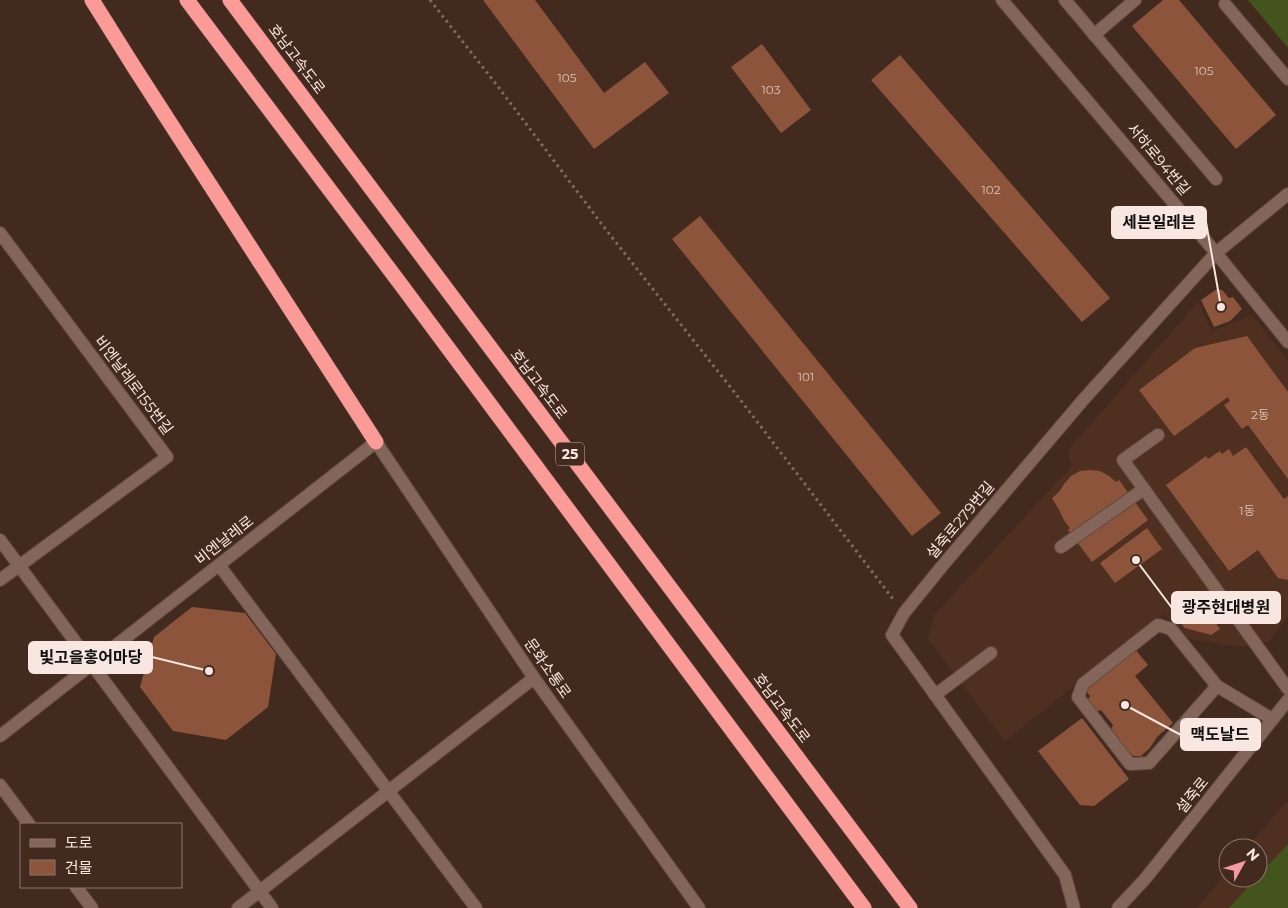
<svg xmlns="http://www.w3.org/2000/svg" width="1288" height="908" font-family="Montserrat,'Noto Sans KR',sans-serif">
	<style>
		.built { fill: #4f2f20 }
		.green { fill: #43551d }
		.building { fill: #8c553b }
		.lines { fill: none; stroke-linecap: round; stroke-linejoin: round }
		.lane-casing { stroke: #5f493f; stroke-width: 14 }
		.street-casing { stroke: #5f493f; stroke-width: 14 }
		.secondary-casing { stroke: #5f493f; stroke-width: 14 }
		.highway-casing { stroke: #5f493f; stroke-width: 16 }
		.path { stroke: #826c62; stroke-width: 3; stroke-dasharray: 2.5 4; stroke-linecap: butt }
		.lane { stroke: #836659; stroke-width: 12 }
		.street { stroke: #836659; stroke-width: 12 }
		.secondary { stroke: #836659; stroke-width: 12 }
		.highway { stroke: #fa9b97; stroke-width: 15 }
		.labels { text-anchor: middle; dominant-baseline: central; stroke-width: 5; stroke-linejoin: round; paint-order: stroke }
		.number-label { font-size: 12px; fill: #ddc2b7 }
		.shield { fill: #432a1f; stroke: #c2aea6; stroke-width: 1 }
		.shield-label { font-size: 14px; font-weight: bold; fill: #f8e7e0 }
		.street-label { font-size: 15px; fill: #f8e7e0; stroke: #432a1f }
		.leader { fill: none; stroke: #f8e7e0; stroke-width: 2 }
		.callout-dot { fill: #f8e7e0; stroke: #432a1f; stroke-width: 2 }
		.callout { fill: #f8e7e0; stroke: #f8e7e0; stroke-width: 2 }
		.callout-label { font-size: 16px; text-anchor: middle; font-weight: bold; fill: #111 }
	</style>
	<rect width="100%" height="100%" fill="#432a1f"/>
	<!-- built -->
	<g class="built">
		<path d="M1198,302L1212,331L1252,315L1288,361V616L1268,642L1239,647L1184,638L1165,614L1005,741L928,639L934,615L1071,467L1068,450Z"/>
		<path d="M1288,800V908H1197L1228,871V878H1258V848H1247Z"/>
	</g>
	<!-- green -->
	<g class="green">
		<path d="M1248,0H1288V48Z"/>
		<path d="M1288,844V908H1229L1256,878H1258V876Z"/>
	</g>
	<!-- building -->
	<g class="building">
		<path d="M483,0H535L604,93L645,62L669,93L594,149Z"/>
		<path d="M1163,0H1179L1276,115L1236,149L1132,26Z"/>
		<path d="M762,44L811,110L781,133L731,67Z"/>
		<path d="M900,55L1110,298L1082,322L871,80Z"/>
		<path d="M700,216L941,513L912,536L672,239Z"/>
		<path d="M1217,289L1222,290L1229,298L1233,297L1242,309L1230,321L1214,327L1201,300Z"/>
		<path d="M1247,336L1288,392V479L1248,425L1242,429L1224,405L1230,401L1228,397L1174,436L1139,390L1195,348Z"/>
		<path d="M1246,447L1284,499L1288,496V580L1278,578L1258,550L1229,571L1166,485L1206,456L1208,459L1220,451L1222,454L1229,449L1233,456Z"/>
		<path d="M1090,470L1100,471L1109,476L1116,482L1119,480L1148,520L1092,562L1068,530L1070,528L1065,522L1058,508L1052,498L1059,492L1064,484L1071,476L1080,471Z"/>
		<path d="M1147,528L1162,549L1115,583L1100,563Z"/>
		<path d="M1193,592L1220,629L1211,635L1185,628L1170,609Z"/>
		<path d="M192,607L245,613L276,654L268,707L226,740L173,731L140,687L154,637Z"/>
		<path d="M1135,649L1148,665L1135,676L1173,723L1158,736L1149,749L1141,756H1134L1129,753L1111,730L1113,725L1101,710L1096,712L1087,701L1090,696L1085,690Z"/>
		<path d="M1082,718L1129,779L1094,806L1080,805L1038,751Z"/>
	</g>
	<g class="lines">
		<!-- lane casing -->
		<g class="lane-casing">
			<g id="lane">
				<path d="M1158,435L1123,460L1288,689"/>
				<path d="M1061,547L1144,489"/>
				<path d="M1158,625L1171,629L1217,686L1149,763L1130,764L1078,697L1083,684Z"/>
				<path d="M1217,686L1272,719"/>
				<path d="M935,695L991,653"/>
			</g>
		</g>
		<!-- street casing -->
		<g class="street-casing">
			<g id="street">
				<path d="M1002,0L1216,253L1288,342"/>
				<path d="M1065,0L1216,179"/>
				<path d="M1225,4L1288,79"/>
				<path d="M1094,35L1135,0"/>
				<path d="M0,233L167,457L0,580"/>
				<path d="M219,565L476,908"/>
				<path d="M0,736L376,442"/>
				<path d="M0,785L29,824"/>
				<path d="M76,887L92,908"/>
				<path d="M238,908L534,678"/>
				<path d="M1074,908L1065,875L892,635L904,613L943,565L1083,400L1216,253L1288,194"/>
			</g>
		</g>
		<!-- secondary casing -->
		<g class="secondary-casing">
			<g id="secondary">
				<path d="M376,442L534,678L699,908"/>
				<path d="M0,540L272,908"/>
				<path d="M1118,908L1145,879L1288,700"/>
			</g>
		</g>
		<!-- highway casing -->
		<g class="highway-casing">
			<g id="highway">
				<path d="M92,0L134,67L376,442"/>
				<path d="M187,0L402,286L864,908"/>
				<path d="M230,0L910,908"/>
			</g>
		</g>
		<!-- path -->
		<path class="path" d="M430,0L496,84L607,231L739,398L893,599"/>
		<!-- lane -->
		<use href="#lane" class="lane"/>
		<!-- street -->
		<use href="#street" class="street"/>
		<!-- secondary -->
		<use href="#secondary" class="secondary"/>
		<!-- highway -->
		<use href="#highway" class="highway"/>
	</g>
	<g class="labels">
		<!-- number labels -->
		<g class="number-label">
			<text x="1204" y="70">105</text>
			<text x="567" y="77">105</text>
			<text x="771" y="89">103</text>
			<text x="991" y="189">102</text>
			<text x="806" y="376">101</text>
			<text x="1260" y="414">2동</text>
			<text x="1247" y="510">1동</text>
		</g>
		<!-- shield labels -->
		<rect class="shield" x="556" y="442.5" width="28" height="23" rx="4"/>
		<g class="shield-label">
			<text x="570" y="454">25</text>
		</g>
		<!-- street labels -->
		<g class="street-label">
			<text transform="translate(297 59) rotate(53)">호남고속도로</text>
			<text transform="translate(1159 159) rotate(50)">서하로94번길</text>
			<text transform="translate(539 384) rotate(53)">호남고속도로</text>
			<text transform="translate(134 385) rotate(53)">비엔날레로155번길</text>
			<text transform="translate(960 520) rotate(-50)">설죽로279번길</text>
			<text transform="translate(224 540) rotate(-38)">비엔날레로</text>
			<text transform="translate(548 668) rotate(55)">문화소통로</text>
			<text transform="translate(782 708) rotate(53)">호남고속도로</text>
			<text transform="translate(1192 795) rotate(-51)">설죽로</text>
		</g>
	</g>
	<!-- callouts -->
	<path class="leader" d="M1221 307L1206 222M1136 560L1172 608M209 671L152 657M1125 705L1181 735"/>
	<g class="callout-dot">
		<circle cx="1221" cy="307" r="5"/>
		<circle cx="1136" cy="560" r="5"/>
		<circle cx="209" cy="671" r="5"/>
		<circle cx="1125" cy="705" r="5"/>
	</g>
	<g class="callout">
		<rect x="1112" y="207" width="94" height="31" rx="5"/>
		<rect x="1172" y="592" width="108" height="31" rx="5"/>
		<rect x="29" y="642" width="123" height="31" rx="5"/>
		<rect x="1181" y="719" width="79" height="31" rx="5"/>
	</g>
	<g class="callout-label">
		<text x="1159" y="228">세븐일레븐</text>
		<text x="1226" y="613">광주현대병원</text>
		<text x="91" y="663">빛고을홍어마당</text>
		<text x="1220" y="740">맥도날드</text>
	</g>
	<!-- legend -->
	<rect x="20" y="823" width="162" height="65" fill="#432a1f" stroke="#8b766c"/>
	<rect x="30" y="839" width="25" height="8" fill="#836659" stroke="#8b766c"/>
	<text x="65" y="848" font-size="15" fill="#f8e7e0">도로</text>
	<rect x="30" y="860" width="25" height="15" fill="#8c553b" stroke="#8b766c"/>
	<text x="65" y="873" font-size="15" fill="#f8e7e0">건물</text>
	<!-- north arrow -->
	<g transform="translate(1243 863) rotate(50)"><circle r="24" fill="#432a1f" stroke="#8b766c"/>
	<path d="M0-4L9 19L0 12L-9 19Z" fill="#f49aa1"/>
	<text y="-8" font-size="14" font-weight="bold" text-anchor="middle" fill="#f8e7e0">N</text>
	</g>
</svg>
